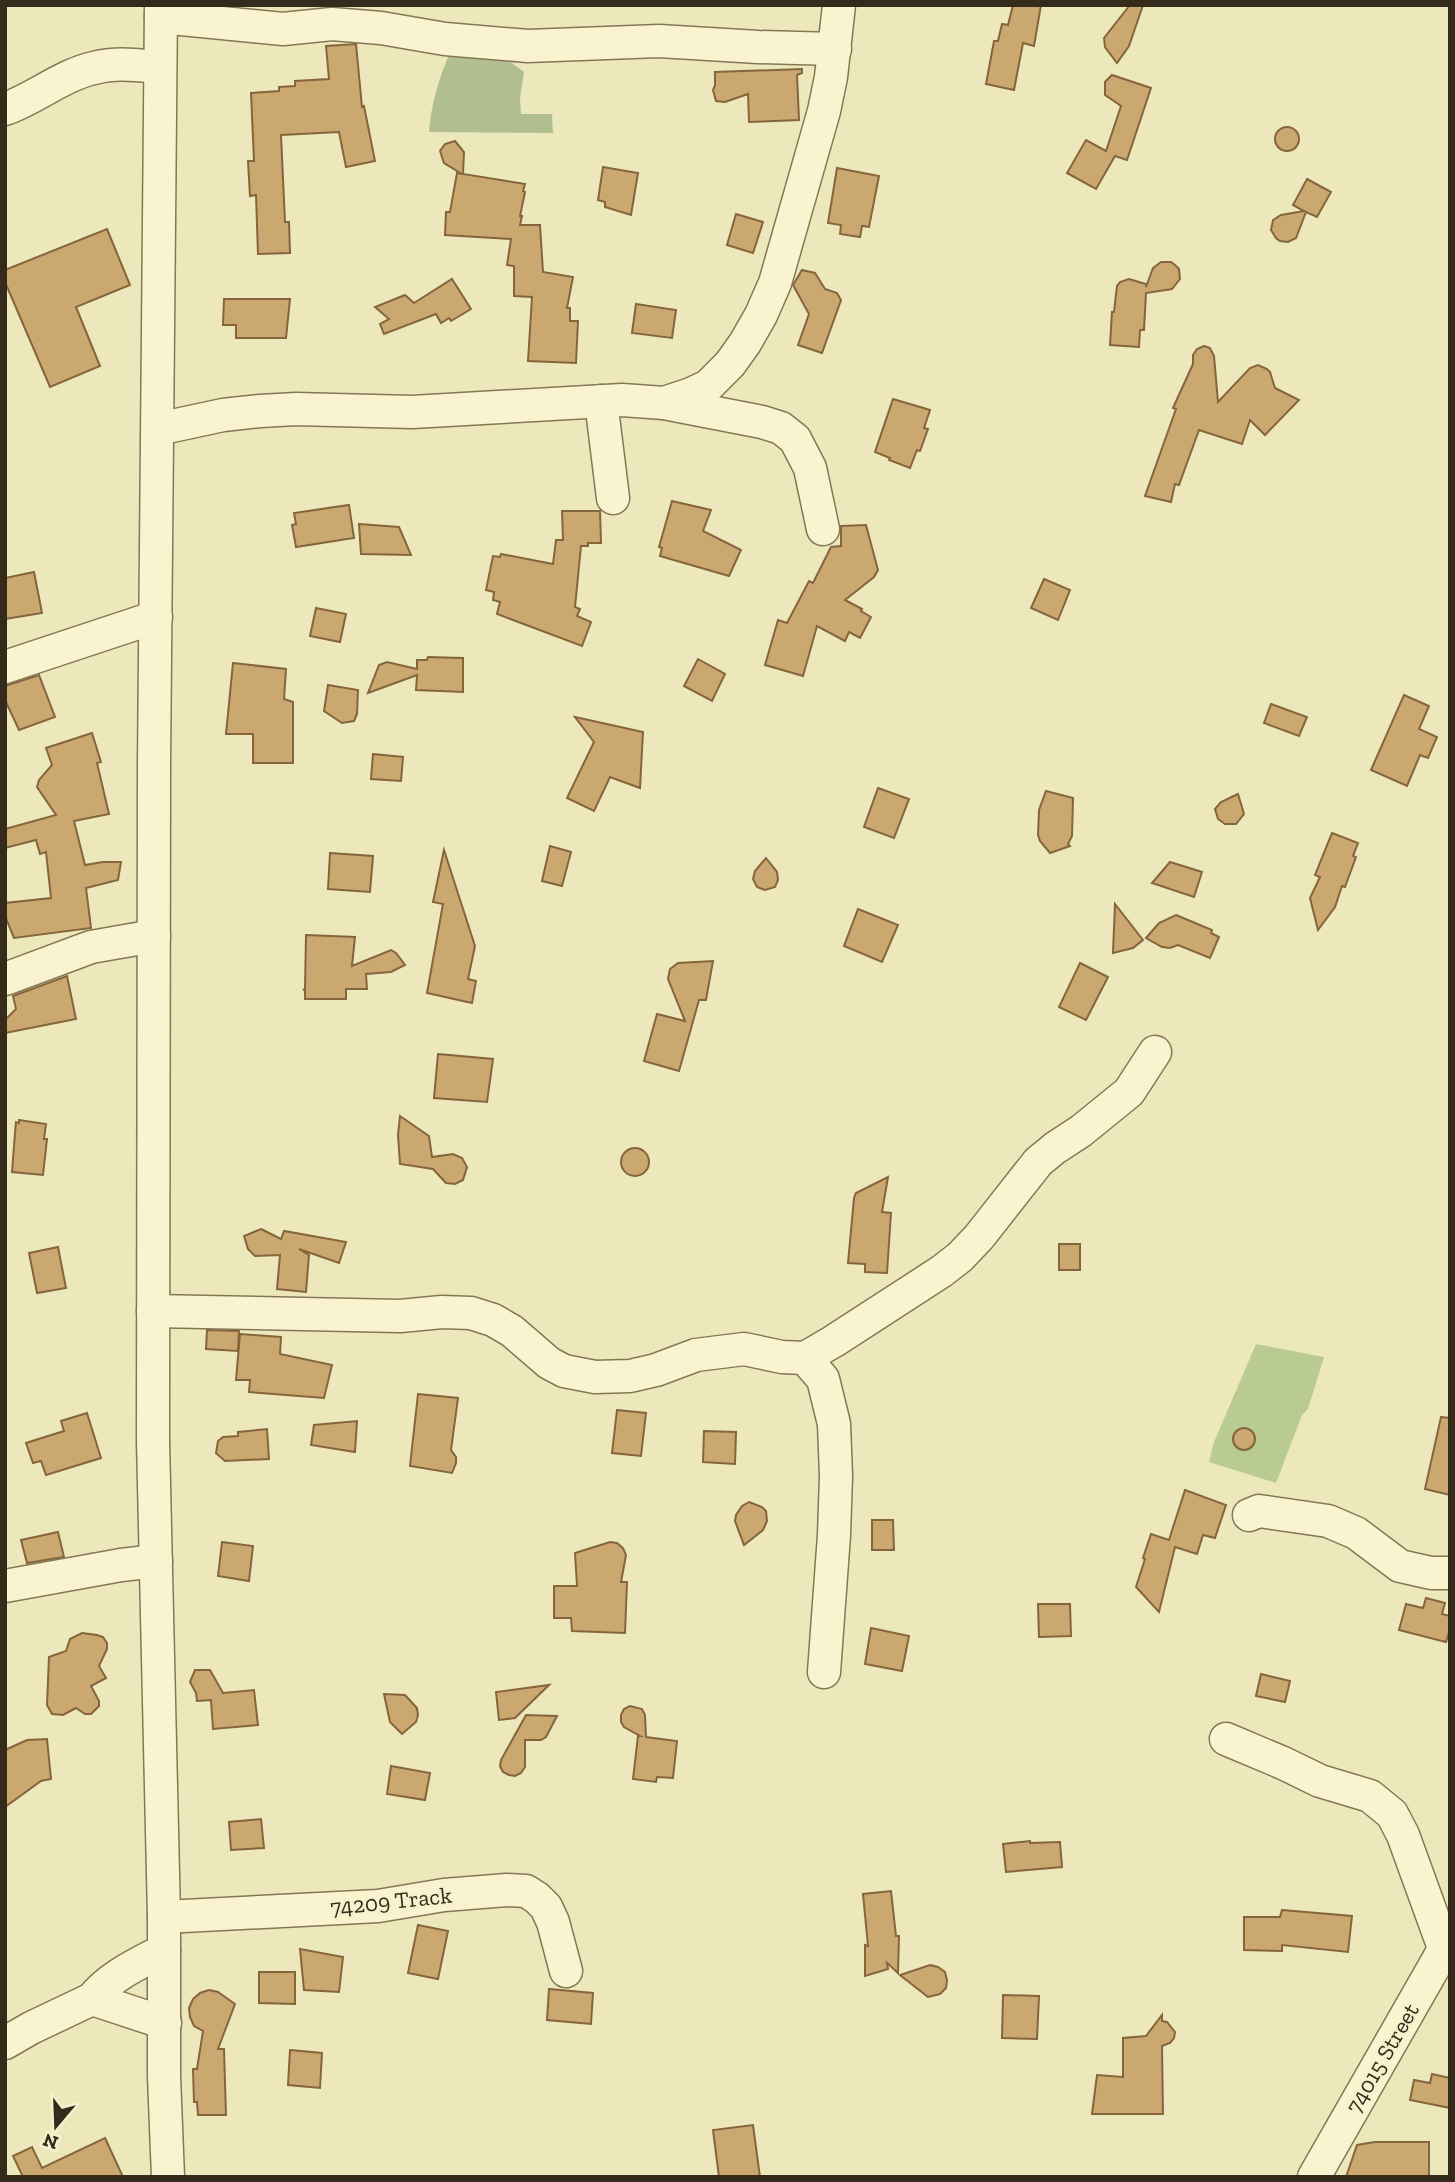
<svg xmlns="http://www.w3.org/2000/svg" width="1455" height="2182" font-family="'Zilla Slab',serif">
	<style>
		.green { fill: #bacb91 }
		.cemetery { fill: #b1bf90 }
		.building { fill: #cca871; stroke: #84653c; stroke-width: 2 }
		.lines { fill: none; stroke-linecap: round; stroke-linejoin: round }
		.minor-casing { stroke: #857756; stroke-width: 35 }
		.minor { stroke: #f9f4cf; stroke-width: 32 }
		.labels { text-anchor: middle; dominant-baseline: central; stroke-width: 5; stroke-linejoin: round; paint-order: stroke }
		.street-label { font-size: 23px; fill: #342b1b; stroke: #f5f1cc }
	</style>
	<rect width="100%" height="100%" fill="#ede8bc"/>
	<!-- green -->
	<path class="green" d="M1256,1344L1324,1357L1308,1409L1302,1415L1276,1483L1209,1462L1214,1442Z"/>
	<!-- cemetery -->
	<path class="cemetery" d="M461,54C491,55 500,53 524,72L520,98L521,114H552L553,133L429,132C431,105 438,82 448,57Z"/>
	<!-- building -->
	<g class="building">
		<path d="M1013,5H1041L1034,46L1023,43L1014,90L986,84L994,41H998L1002,24L1008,25Z"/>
		<path d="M1130,5H1143L1129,46L1117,63L1105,47L1104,38Z"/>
		<path d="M356,44L362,107L364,106L375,161L346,167L339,132L281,135L285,222H289L290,253L258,254L256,195L250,196L248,161H254L251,93L279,91V87L295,86V81L329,79L326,46Z"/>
		<path d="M802,69V73L797,75L799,120L749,122L748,94L725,102L716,101L713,90L715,85V72Z"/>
		<path d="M1112,75L1151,88L1127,160L1115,156L1096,189L1067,173L1086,140L1106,151L1121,106L1105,95V82Z"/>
		<circle cx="1287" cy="139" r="12"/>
		<path d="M455,141L464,152L463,174L525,184L523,191L525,192L520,216H522L520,225H540L543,272L573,277L567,308H570V321H578L576,363L528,361L532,297L514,296V266L507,265L511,239L445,235L446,212H450L457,173L462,174L444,163L440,151L445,144Z"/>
		<path d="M603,167L638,173L631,215L605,207V202L598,200Z"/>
		<path d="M837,168L879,176L869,227L862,226L860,237L840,234L841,225L828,223Z"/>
		<path d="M1307,179L1331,192L1317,217L1306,212L1296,238L1288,242L1280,241L1276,238L1271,230L1273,220L1281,215L1304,211L1293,205Z"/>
		<path d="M736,214L763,222L753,253L727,245Z"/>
		<path d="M107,229L130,285L76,307L100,366L50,387L5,282V270Z"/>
		<path d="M1161,262H1171L1175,265L1179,269L1180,279L1172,289L1146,293L1144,330H1140L1139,347L1110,345L1112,312H1114L1117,286L1120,282L1129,279L1146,284V287L1153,268Z"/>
		<path d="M802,270L815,273L825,289L837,293L841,300L822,353L798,345L809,314L793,285Z"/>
		<path d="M452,279L471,309L451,321L449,318L441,323L436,314L384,334L380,324L389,319L375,307L405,295L414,303Z"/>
		<path d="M224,299H290L286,338H236V325H223Z"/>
		<path d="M636,304L676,310L672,338L632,333Z"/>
		<path d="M1204,346L1210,348L1214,356L1218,402L1250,368L1258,365L1267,369L1270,372L1275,388L1299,400L1265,435L1250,420L1242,444L1199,430L1179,485L1175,484L1171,502L1145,496L1176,409L1173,408L1193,364V355L1197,349Z"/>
		<path d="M893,399L930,410L924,428L928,429L920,451L917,450L910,468L889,460L890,458L875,452Z"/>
		<path d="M672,501L711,510L703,531L741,550L729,576L660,556L662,548L659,547Z"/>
		<path d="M349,505L354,538L296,547L292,525L296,524L294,513Z"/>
		<path d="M562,511H600L601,543H588V546H581L575,607L580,609L577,616L591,622L582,646L497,614L500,602L493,600L494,592L486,590L493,556L500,557L501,554L553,564L556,540H563Z"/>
		<path d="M359,524L399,527L411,555L361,554Z"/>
		<path d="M866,525L878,570L874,577L845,600L862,609L861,611L871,617L860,638L849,632L845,641L817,626L803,676L765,665L778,620L787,623L809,581L813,583L831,547L841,546V526Z"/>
		<path d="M34,572L42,613L5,619V578Z"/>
		<path d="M1044,579L1070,590L1058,620L1031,608Z"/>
		<path d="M316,608L346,614L340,642L310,636Z"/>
		<path d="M428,657L463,658V692L416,690L417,675L368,693L379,665L387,662L417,669V660H427Z"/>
		<path d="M698,659L725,674L712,701L684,686Z"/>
		<path d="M233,663L286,669L284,699L293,702V763H253V734H226Z"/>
		<path d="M39,675L55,717L19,730L5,700V686Z"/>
		<path d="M328,685L358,690L357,714L354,721L342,723L324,711Z"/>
		<path d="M1404,695L1429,706L1419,729L1437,737L1428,758L1420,755L1407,786L1371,770Z"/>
		<path d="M1271,704L1307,717L1299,736L1264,723Z"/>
		<path d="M575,717L643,732L640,788L610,777L594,811L567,798L594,742Z"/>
		<path d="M92,733L101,762L97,763L109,814L74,821L85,865L103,862H121L118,880L86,888L91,928L14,938L5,916V903L51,898L46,852L40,854L36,840L5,848V829L56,815L37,787L39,780L52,765L46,748Z"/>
		<path d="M373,754L403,757L401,781L371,779Z"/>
		<path d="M878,788L909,799L894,838L864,827Z"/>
		<path d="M1046,791L1073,798L1072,836L1068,844L1070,846L1050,853L1040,841L1038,835L1039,810Z"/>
		<path d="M1238,794L1244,814L1236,824H1225L1218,819L1215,809L1221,802Z"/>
		<path d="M1332,833L1358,843L1353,856L1356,857L1345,887L1342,886L1335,907L1318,930L1310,898L1320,877L1315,875Z"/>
		<path d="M550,846L571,852L562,886L542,881Z"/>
		<path d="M444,850L475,946L468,979L476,981L472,1003L427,993L443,904L433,902Z"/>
		<path d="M330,853L373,856L370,892L328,889Z"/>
		<path d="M766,858L777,872L778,880L775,887L765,890L757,887L753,879L755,871Z"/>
		<path d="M1170,862L1202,872L1194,897L1152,883Z"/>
		<path d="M1115,904L1143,940L1133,948L1113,953Z"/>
		<path d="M858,909L898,925L882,962L844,946Z"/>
		<path d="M1176,915L1212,930L1211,933L1219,937L1210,958L1178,945L1170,948L1162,947L1146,938L1159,923Z"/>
		<path d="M306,935L355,937L352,966L391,950L396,953L405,965L391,972L366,974L367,989H346V999H305V990H303L305,989Z"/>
		<path d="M713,961L706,1000H699L679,1071L644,1061L657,1014L685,1021L668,979L670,969L678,963Z"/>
		<path d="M1080,963L1108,977L1086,1020L1059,1007Z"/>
		<path d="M67,976L76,1019L5,1033V1020L16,1009L13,996Z"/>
		<path d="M438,1054L493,1059L487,1102L434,1098Z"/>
		<path d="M400,1116L429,1136L432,1157L453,1154L462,1158L467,1167L463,1180L455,1184L446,1183L433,1169L400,1164L398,1135Z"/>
		<path d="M19,1120L46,1124L44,1139H47L43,1175L12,1172L15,1133L16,1122L19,1123Z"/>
		<circle cx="635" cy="1162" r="14"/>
		<path d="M888,1177L882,1212L891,1213L887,1273L865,1272V1264L848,1263L854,1198L856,1193Z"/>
		<path d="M261,1229L281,1239L284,1231L346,1242L339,1263L299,1249L309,1255L306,1292L277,1289L280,1255L255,1256L248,1249L244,1236Z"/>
		<rect x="1059" y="1244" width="21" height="26"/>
		<path d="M58,1247L66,1288L37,1293L29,1253Z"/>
		<path d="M207,1330L239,1331L238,1351L206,1349Z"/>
		<path d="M240,1334L281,1337L280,1354L332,1365L324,1398L249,1392L250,1380H236Z"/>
		<path d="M418,1394L458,1398L451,1450L456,1457V1463L452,1473L410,1466Z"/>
		<path d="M617,1410L646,1413L641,1456L612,1453Z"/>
		<path d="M87,1413L101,1458L46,1475L41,1461L33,1463L26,1443L64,1431L61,1421Z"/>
		<path d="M1441,1417L1450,1418V1495L1425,1489Z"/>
		<path d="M357,1421L355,1452L311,1445L314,1425Z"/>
		<circle cx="1244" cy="1439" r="11"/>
		<path d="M267,1429L269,1459L225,1461L216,1453L218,1441L223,1437L238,1436V1432Z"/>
		<path d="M704,1431L736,1432L735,1464L703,1462Z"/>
		<path d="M1185,1490L1226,1505L1215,1538L1203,1535L1197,1554L1175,1547L1159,1612L1136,1587L1145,1559L1143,1558L1151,1534L1169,1540Z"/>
		<path d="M749,1502L762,1507L766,1511L767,1521L763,1530L744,1545L735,1521L736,1515L742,1506Z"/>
		<path d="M872,1520H893L894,1550H872Z"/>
		<path d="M58,1532L64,1557L27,1563L21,1540Z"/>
		<path d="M222,1542L253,1546L249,1581L218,1576Z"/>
		<path d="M610,1542L617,1543L623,1548L626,1555L621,1582H627L625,1633L572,1631L571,1618H554V1586H577L575,1553Z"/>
		<path d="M1426,1598L1445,1603L1442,1614L1450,1616V1629L1446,1642L1399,1630L1406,1604L1423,1608Z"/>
		<path d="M1038,1604H1070L1071,1636L1039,1637Z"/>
		<path d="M871,1628L909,1636L902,1671L865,1664Z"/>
		<path d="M82,1633L97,1635L103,1637L107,1643V1649L99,1666L106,1678L91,1686L99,1701V1706L91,1714H85L76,1708L63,1715L52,1714L47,1705L49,1657L66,1651L70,1639Z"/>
		<path d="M195,1670H210L223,1693L254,1690L258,1725L213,1729L211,1700L197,1701L196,1693L190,1682Z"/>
		<path d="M1261,1674L1290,1681L1285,1702L1256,1696Z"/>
		<path d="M549,1685L515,1718L499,1720L496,1692Z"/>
		<path d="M384,1694L405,1695L417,1708L418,1715L416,1722L402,1734L390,1722Z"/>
		<path d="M630,1706L642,1709L645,1715L646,1737L677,1741L673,1778L657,1777L656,1782L633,1779L638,1736H640L624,1727L621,1722V1715L624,1709Z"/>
		<path d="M526,1715L557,1716L546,1737L541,1740H525V1767L521,1773L515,1776L509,1775L503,1772L500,1766L501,1760Z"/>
		<path d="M47,1739L51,1779L41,1781L5,1807V1750L27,1740Z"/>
		<path d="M391,1766L430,1773L425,1800L387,1794Z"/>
		<path d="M261,1819L264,1848L231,1850L229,1822Z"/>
		<path d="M1030,1841V1843L1060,1842L1062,1867L1006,1872L1003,1844Z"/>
		<path d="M891,1891L896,1936H899L898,1973L887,1963L888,1969L865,1976V1945L868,1946L863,1894Z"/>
		<path d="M1282,1910L1352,1916L1348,1952L1282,1945V1951L1244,1950V1917H1280Z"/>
		<path d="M418,1925L448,1931L438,1979L408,1973Z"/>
		<path d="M300,1949L343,1957L339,1992L304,1990Z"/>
		<path d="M930,1965L938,1967L945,1972L947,1980L946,1988L940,1994L928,1997L900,1975Z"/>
		<path d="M259,1972H295V2004L259,2003Z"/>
		<path d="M549,1989L593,1993L591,2024L547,2020Z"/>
		<path d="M209,1990L218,1992L235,2004L218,2049H224L226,2115H198L197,2102H194L193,2069H197L203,2031L194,2026L190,2017L189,2008L193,1999L200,1993Z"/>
		<path d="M1003,1995L1039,1996L1037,2039L1002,2038Z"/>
		<path d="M1162,2015V2021L1167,2022L1175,2032L1174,2038L1170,2043L1162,2046L1163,2114H1092L1097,2075L1123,2077V2038L1146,2036Z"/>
		<path d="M290,2050L322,2053L320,2088L288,2085Z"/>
		<path d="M1432,2074L1450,2078V2108L1410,2100L1414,2080L1430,2083Z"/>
		<path d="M753,2125L760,2177H719L713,2130Z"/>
		<path d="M105,2138L123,2177H23L13,2156L32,2147L42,2168Z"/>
		<path d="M1375,2142H1429V2177H1346L1357,2145Z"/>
	</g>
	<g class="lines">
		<!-- minor casing -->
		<g class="minor-casing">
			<g id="minor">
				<path d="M161,5L154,764L153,1441L164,1917V2076L168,2177"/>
				<path d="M161,17L283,29L332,24L381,28L445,39L528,46L659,41L758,47L835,49"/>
				<path d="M5,109C36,98 62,75 94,68C115,62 137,65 159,67"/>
				<path d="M601,401L613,498"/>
				<path d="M664,403L762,422L781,428L795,439L810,468L823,529"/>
				<path d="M158,429L223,415L260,411L296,409L412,412L622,400L664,403L691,394L708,386L730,364L745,343L761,315L775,283L824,111L831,77L839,5"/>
				<path d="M5,667L156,617"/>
				<path d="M5,979L91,947L154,936"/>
				<path d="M153,1311L400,1316L442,1312L471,1313L493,1320L512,1331L549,1363L564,1371L595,1377L630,1376L656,1370L696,1355L744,1349L782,1357L805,1358L834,1341L942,1271L960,1257L979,1237L1038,1162L1055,1148L1081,1131L1129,1092L1155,1052"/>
				<path d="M805,1358L823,1379L834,1424L836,1476L834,1535L824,1672"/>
				<path d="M1249,1515L1259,1511L1328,1521L1356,1533L1400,1566L1431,1573H1450"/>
				<path d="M5,1586L121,1565L156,1561"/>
				<path d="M1226,1739L1283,1763L1320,1781L1370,1796L1392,1814L1403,1835L1444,1948L1450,1949"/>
				<path d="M164,1917L378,1906L444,1895L507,1890L526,1891L537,1898L546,1907L553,1922L566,1971"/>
				<path d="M92,1999C110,1976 138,1964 164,1950"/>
				<path d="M5,2043L31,2028L92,1999L165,2023"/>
				<path d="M1314,2177L1450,1939"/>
			</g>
		</g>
		<!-- minor -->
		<use href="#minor" class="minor"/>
	</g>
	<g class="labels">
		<!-- street labels -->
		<g class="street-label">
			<text transform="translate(391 1901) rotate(-6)">74209 Track</text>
			<text transform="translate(1382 2058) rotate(-60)">74015 Street</text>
		</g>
	</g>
	<!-- border -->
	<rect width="1455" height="2182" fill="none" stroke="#342b1b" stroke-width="14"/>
	<!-- north arrow -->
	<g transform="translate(56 2126) rotate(199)" stroke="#f5f1cc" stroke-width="5" paint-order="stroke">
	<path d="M0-5L12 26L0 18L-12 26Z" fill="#342b1b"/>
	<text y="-10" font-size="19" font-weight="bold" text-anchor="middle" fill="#342b1b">N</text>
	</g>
</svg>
